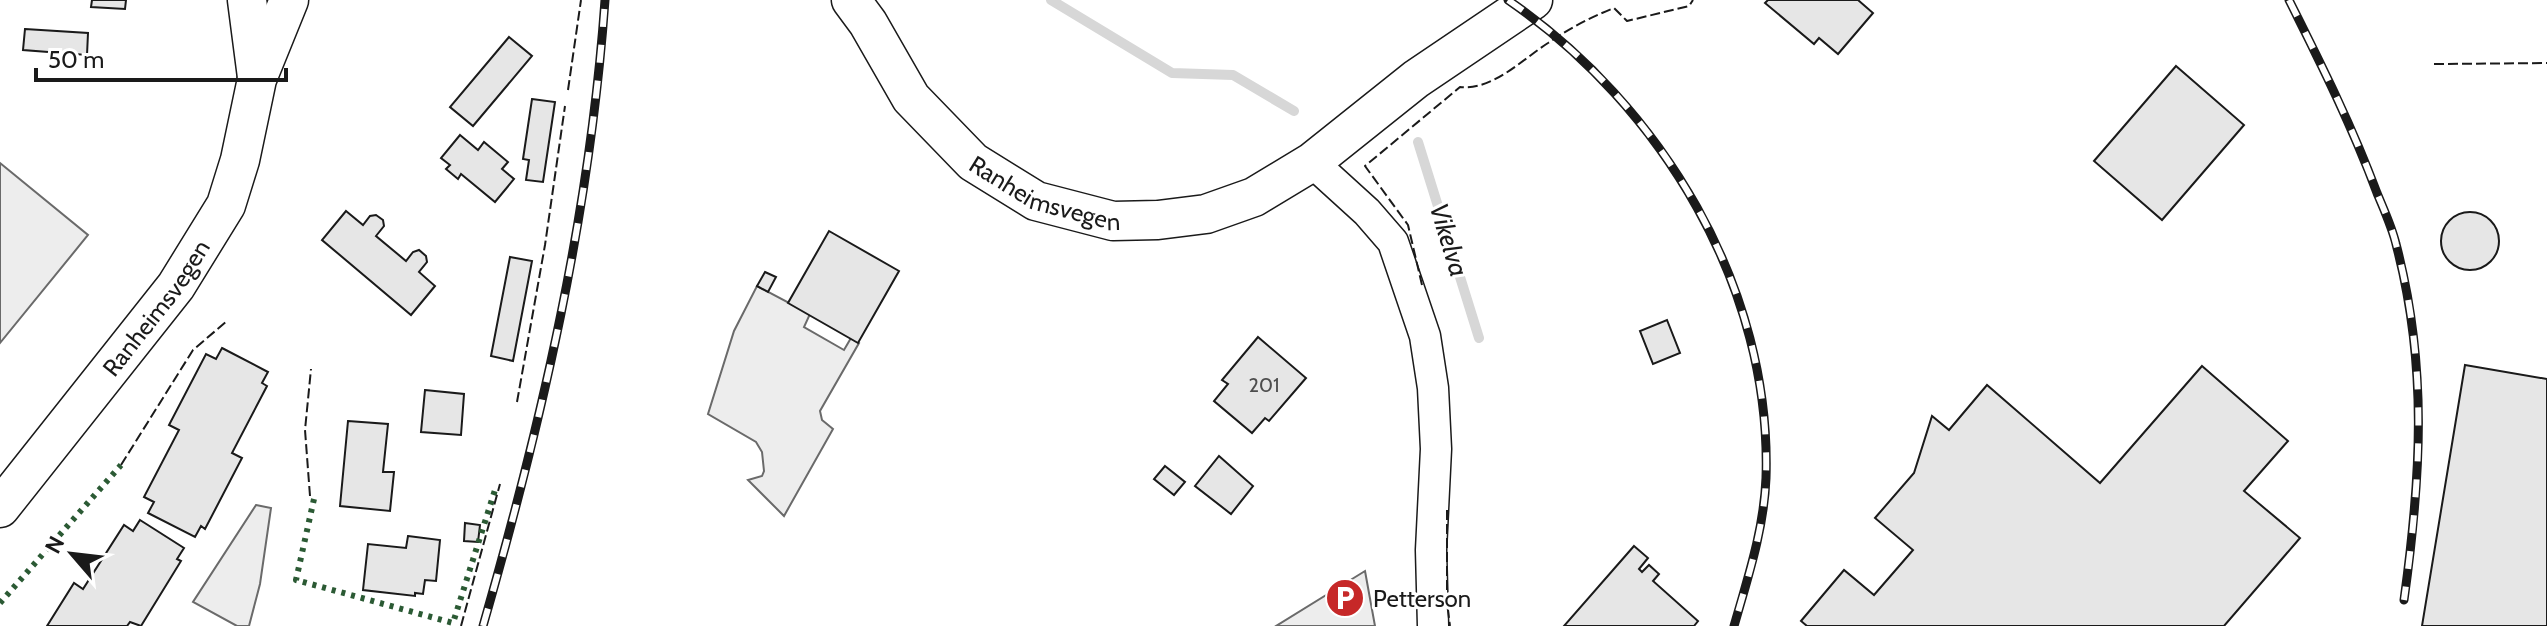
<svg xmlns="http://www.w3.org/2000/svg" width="2547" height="626" font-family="Cabin,sans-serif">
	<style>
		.built { fill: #ededed; stroke: #6a6a6a; stroke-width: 2 }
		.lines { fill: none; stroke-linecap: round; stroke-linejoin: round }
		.stream { stroke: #d7d7d7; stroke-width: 10 }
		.building { fill: #e6e6e6; stroke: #1a1a1a; stroke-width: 2 }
		.minor-casing { stroke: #1a1a1a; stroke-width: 33 }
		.tertiary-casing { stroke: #1a1a1a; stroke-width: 41 }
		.minor { stroke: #fff; stroke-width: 30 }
		.tertiary { stroke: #fff; stroke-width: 38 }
		.rail-casing { stroke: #1a1a1a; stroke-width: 9 }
		.rail { stroke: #fff; stroke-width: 6; stroke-dasharray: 18; stroke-linecap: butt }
		.hedge { stroke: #2b5a34; stroke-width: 6; stroke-dasharray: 4 6; stroke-linecap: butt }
		.fence { stroke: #1a1a1a; stroke-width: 2; stroke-dasharray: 10 4; stroke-linecap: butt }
		.labels { text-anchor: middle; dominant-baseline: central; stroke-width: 6; stroke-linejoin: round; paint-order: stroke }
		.number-label { font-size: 20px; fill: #4d4d4d }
		.street-label { font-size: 24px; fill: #1a1a1a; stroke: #fff }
		.poi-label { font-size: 24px; fill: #1a1a1a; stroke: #fff; text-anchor: start }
		.water-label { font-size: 26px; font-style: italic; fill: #1a1a1a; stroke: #fff }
	</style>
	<rect width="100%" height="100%" fill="#fff"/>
	<!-- built -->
	<g class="built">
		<path d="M0,163L88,235L0,343Z"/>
		<path d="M757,286L810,314L804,327L844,350L851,338L859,343L820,411L822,420L833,429L784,516L748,480L762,476L764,471L762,452L756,442L708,414L734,331Z"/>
		<path d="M256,505L271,508L260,584L249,626H237L193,602Z"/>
		<path d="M1365,571L1375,626H1276Z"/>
	</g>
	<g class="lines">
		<!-- stream -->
		<g class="stream">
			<path d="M1051,0L1172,73L1233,75L1294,111"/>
			<path d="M1418,142L1479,338"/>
		</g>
	</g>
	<!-- building -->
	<g class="building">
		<path d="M92,0H126L125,9L91,7Z"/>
		<path d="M1768,0H1858L1873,13L1838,54L1819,38L1814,44L1765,3Z"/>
		<path d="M25,29L88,33L87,55L23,50Z"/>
		<path d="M509,37L532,56L473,126L450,107Z"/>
		<path d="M2176,66L2244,125L2162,220L2094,161Z"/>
		<path d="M532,99L555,102L543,182L526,180L529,160L523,159Z"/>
		<path d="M460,135L478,150L484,142L508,162L502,169L514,179L495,202L461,174L458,179L446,169L450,165L441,158Z"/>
		<path d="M346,211L363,225L370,216L376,215L383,220L384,226L376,236L406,261L413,252L419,250L426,256L427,262L419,272L435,286L411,315L322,240Z"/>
		<circle cx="2470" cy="241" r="29"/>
		<path d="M829,231L899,271L858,343L788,303Z"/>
		<path d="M510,257L532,261L513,361L491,356Z"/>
		<path d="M765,272L776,277L768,292L757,286Z"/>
		<path d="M1667,320L1680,353L1653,364L1640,331Z"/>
		<path d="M1258,337L1306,378L1269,421L1265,418L1252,433L1214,401L1228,384L1222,380Z"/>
		<path d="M222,348L268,372L262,383L267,386L232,453L242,458L205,529L201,526L195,537L148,513L154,502L144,497L179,430L169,425L206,354L216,359Z"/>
		<path d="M2465,365L2547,379V626H2422Z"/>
		<path d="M2202,366L2288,441L2244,491L2300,538L2224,626H1807L1801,621L1844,570L1874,595L1913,550L1875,518L1914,473L1932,416L1949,430L1987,385L2100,483Z"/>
		<path d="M425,390L464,394L461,435L421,432Z"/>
		<path d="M348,421L388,424L383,472H394L390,511L340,506Z"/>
		<path d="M1219,456L1253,486L1231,514L1195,486Z"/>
		<path d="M1165,466L1185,482L1174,495L1154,479Z"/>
		<path d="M140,520L184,548L177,559L181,561L141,626L130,622L127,626H47L74,583L83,589L124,525L133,531Z"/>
		<path d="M465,523L480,525L478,542L464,541Z"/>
		<path d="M408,536L440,540L436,581L425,580L423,594L415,593V596L363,590L368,544L406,548Z"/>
		<path d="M1634,546L1648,558L1639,569L1642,572L1649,565L1659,574L1653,581L1698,621L1694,626H1564Z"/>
	</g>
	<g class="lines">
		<!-- minor casing -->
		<g class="minor-casing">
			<path id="minor" d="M1312,162L1367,212L1393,242L1425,336L1433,388L1436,449L1431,550L1433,626"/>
		</g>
		<!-- tertiary casing -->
		<g class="tertiary-casing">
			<g id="tertiary">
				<path d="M247,0L257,77"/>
				<path id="s1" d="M851,0L868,23L911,98L973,162L1036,201L1113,221L1158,220L1206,214L1254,197L1312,162L1416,79L1533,0"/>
				<path id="s2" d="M0,508L176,286L226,205L240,160L257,79L289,0"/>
			</g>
		</g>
		<!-- minor -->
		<use href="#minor" class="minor"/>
		<!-- tertiary -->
		<use href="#tertiary" class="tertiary"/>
		<!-- rail casing -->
		<g class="rail-casing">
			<g id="rail">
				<path d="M1508,0C1662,106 1772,288 1766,478C1764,529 1748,577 1734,626"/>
				<path d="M2289,0C2321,64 2352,126 2377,193C2384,210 2392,227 2396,244C2428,366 2421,477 2404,600"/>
				<path d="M483,626C542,421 590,213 605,0"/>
			</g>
		</g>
		<!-- rail -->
		<use href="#rail" class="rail"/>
		<!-- hedge -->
		<g class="hedge">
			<path d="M314,499L296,580L453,623L495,490"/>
			<path d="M0,603L121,465"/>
		</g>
		<!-- fence -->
		<g class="fence">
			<path d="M2434,64L2547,63"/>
			<path d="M568,90L581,0"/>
			<path d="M1422,285L1408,225L1365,166L1460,87C1492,91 1523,59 1548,43C1568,29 1591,17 1614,8L1627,21L1689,6L1693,0"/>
			<path d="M517,402L545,245L565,106"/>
			<path d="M121,465L193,350L227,321"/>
			<path d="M310,496L305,430L311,369"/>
			<path d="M1447,510V603L1450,626"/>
			<path d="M461,626L500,484"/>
		</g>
	</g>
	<!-- icons -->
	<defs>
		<g id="parking-disc" transform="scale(2)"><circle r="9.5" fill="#c62828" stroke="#fff"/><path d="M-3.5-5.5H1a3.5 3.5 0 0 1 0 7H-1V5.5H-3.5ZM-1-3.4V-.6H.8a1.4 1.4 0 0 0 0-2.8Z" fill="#fff"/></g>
	</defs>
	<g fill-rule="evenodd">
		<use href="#parking-disc" x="1345" y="598"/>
	</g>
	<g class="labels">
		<!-- number labels -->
		<g class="number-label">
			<text x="1264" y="385">201</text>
		</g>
		<!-- street labels -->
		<g class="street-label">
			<text stroke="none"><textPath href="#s1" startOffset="284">Ranheimsvegen</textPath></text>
			<text stroke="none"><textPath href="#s2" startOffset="254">Ranheimsvegen</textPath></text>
		</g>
		<!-- poi labels -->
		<g class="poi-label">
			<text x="1373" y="598">Petterson</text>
		</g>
		<!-- water labels -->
		<g class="water-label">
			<text transform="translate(1449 240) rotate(73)">Vikelva</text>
		</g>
	</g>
	<!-- north arrow -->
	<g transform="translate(72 554) rotate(298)" stroke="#ffffff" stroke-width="6" paint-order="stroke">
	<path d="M0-6L14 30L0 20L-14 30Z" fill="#1a1a1a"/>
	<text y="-12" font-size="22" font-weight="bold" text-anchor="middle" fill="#1a1a1a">N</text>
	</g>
	<!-- scale -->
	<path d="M36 68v12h250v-12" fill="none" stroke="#1a1a1a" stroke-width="4"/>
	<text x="48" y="68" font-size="24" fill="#1a1a1a" stroke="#ffffff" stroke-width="6" paint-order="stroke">50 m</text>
</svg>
